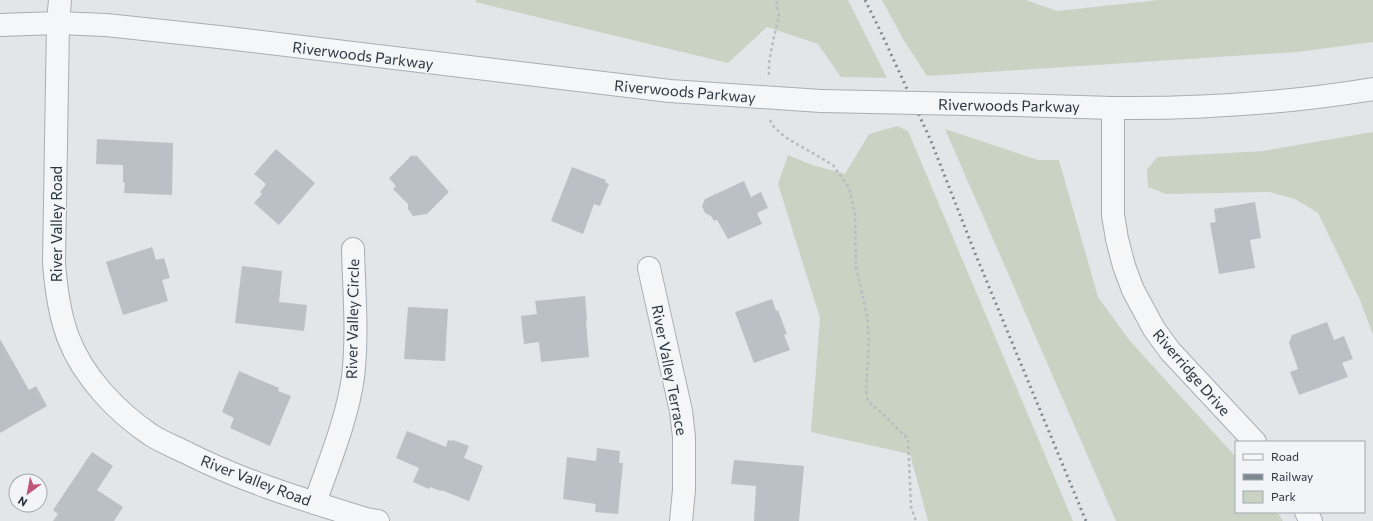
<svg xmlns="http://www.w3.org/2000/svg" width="1373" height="521" font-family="Commissioner,sans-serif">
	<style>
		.green { fill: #cad2c4 }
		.building { fill: #bac0c5 }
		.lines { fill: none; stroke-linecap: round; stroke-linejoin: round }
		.minor-casing { stroke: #a8aeb3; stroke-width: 24 }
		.path { stroke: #b9bcc0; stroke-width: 2.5; stroke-dasharray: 3 3; stroke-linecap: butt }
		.minor { stroke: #f5f6f8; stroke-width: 22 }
		.rail { stroke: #7d8891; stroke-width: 3; stroke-dasharray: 2 4; stroke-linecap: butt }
		.minor-bridge-casing { stroke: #a8aeb3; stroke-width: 24; stroke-linecap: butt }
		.minor-bridge { stroke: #f5f6f8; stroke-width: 22 }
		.labels { text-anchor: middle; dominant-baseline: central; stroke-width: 3; stroke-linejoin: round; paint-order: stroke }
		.street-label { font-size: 15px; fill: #2c363f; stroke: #f2f4f7 }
	</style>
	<rect width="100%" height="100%" fill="#e2e6e9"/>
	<!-- green -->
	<g class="green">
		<path d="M476,0H848L887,78L841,77L818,44L767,27L728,63L475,2Z"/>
		<path d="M882,0H1026L1057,11L1159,0H1373V42L1297,52L927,76L903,39Z"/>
		<path d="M897,126L908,131L1073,521H928L910,454L811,432L820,318L778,184L788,155L812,165L845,174L869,134Z"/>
		<path d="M945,129L1038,160H1059L1098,297L1130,341L1236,457V512H1277L1283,521H1116Z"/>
		<path d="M1373,132V335L1360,300L1318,213L1295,199L1269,192L1166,194L1148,187L1147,170L1157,157L1263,151Z"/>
	</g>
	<!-- building -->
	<g class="building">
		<path d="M97,139L173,143L172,195L124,193L125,183L123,182V165L96,164Z"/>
		<path d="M276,149L315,183L279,225L254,203L262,194L260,192L266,184L254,174Z"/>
		<path d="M412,155L414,157L416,155L449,192L427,214L413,216L408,209V204L393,189L396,186L389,178Z"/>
		<path d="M572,167L606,180L605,182L609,184L600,206L594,204L583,234L551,221Z"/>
		<path d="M744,181L751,197L761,192L768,208L757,213L762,224L728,239L717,220L714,221L711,216L705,213L702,206L705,199Z"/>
		<path d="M1255,202L1261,238L1250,240L1255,268L1219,274L1210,223L1216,222L1214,209Z"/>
		<path d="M152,247L156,260L164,258L170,278L162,280L168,301L123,315L106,262Z"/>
		<path d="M242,266L282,271L279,302L307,305L304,331L235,323Z"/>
		<path d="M585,296L587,320L586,321L589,357L541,362L539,342L524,344L521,316L537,314L535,301Z"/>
		<path d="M772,299L776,311L778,310L787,334L784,335L790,350L754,363L735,312Z"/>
		<path d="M408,307L448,309L445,361L404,359Z"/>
		<path d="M1327,322L1334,340L1344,336L1353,359L1342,363L1348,377L1299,395L1290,372L1298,369L1289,343L1292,335Z"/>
		<path d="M0,339L29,390L36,386L47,406L0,433Z"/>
		<path d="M239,371L279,388L278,391L291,396L270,446L230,428L234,418L222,412Z"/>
		<path d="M407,431L446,447L448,440L452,441L453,440L469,446L464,458L483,466L469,501L441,490V491L430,487L429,489L413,482L419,468L396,458Z"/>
		<path d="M597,448L620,451L619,463H623L618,514L595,512L596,504L563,499L567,457L596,461Z"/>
		<path d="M92,452L113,466L97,490L123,507L114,521H53L58,514L53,510Z"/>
		<path d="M734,460L804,466L799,521H754L756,486L731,484Z"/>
	</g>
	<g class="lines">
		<!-- minor casing -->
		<g class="minor-casing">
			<g id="minor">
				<path d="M60,0L58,23L54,263C56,289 59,313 68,337C83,377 117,412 151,435C162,442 175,447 187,453C244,482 305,500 366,519L378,521"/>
				<path d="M0,25L58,23L106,25L219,37L670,91L821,101"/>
				<path d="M1015,105C1047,106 1080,107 1112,108C1199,109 1287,103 1373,89"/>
				<path d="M1113,108V215L1117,239L1124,266L1133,290L1154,329L1170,351L1255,442"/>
				<path d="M649,268L681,411L684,437V490L681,521"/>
				<path d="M315,503C329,462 347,420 353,377C358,335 354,291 353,249"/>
				<path d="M1306,512L1311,521"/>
			</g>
		</g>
		<!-- path -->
		<g class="path">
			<path d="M769,75V63L773,41L779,16L776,0"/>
			<path d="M770,120L774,127L785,137L833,165L849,188L855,215L856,267L867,315L869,342L866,392L868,401L886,417L908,439L911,507L916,521"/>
		</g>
		<!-- minor -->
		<use href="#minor" class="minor"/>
		<!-- rail -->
		<path class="rail" d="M865,0L879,28L931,141L975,253L1086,521"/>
		<!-- minor-bridge casing -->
		<g class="minor-bridge-casing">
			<path id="minor-bridge" d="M821,101L1015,105"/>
		</g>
		<!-- minor-bridge -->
		<use href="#minor-bridge" class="minor-bridge"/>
	</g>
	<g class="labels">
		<!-- street labels -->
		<g class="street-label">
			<text transform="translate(363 55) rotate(7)">Riverwoods Parkway</text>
			<text transform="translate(685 91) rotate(5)">Riverwoods Parkway</text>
			<text transform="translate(1009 105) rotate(1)">Riverwoods Parkway</text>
			<text transform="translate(56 224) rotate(-90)">River Valley Road</text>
			<text transform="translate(352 319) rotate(-89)">River Valley Circle</text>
			<text transform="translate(670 370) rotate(79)">River Valley Terrace</text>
			<text transform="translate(1192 372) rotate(49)">Riverridge Drive</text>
			<text transform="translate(256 480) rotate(21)">River Valley Road</text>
		</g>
	</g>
	<!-- legend -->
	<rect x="1235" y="441" width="130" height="72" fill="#f2f4f7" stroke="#a3a8ad"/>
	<rect x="1243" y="454" width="20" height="6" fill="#f5f6f8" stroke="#a3a8ad"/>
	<text x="1271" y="461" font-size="12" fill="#2c363f">Road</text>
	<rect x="1243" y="474" width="20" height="6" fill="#7d8891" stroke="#a3a8ad"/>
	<text x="1271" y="481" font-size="12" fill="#2c363f">Railway</text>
	<rect x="1243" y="491" width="20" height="12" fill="#cad2c4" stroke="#a3a8ad"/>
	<text x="1271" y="501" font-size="12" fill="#2c363f">Park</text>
	<!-- north arrow -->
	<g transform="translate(28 493) rotate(212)"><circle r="19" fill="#f2f4f7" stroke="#a3a8ad"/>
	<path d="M0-3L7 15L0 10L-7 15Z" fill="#bf5677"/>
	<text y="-6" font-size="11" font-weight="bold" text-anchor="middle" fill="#2c363f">N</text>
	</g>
</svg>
